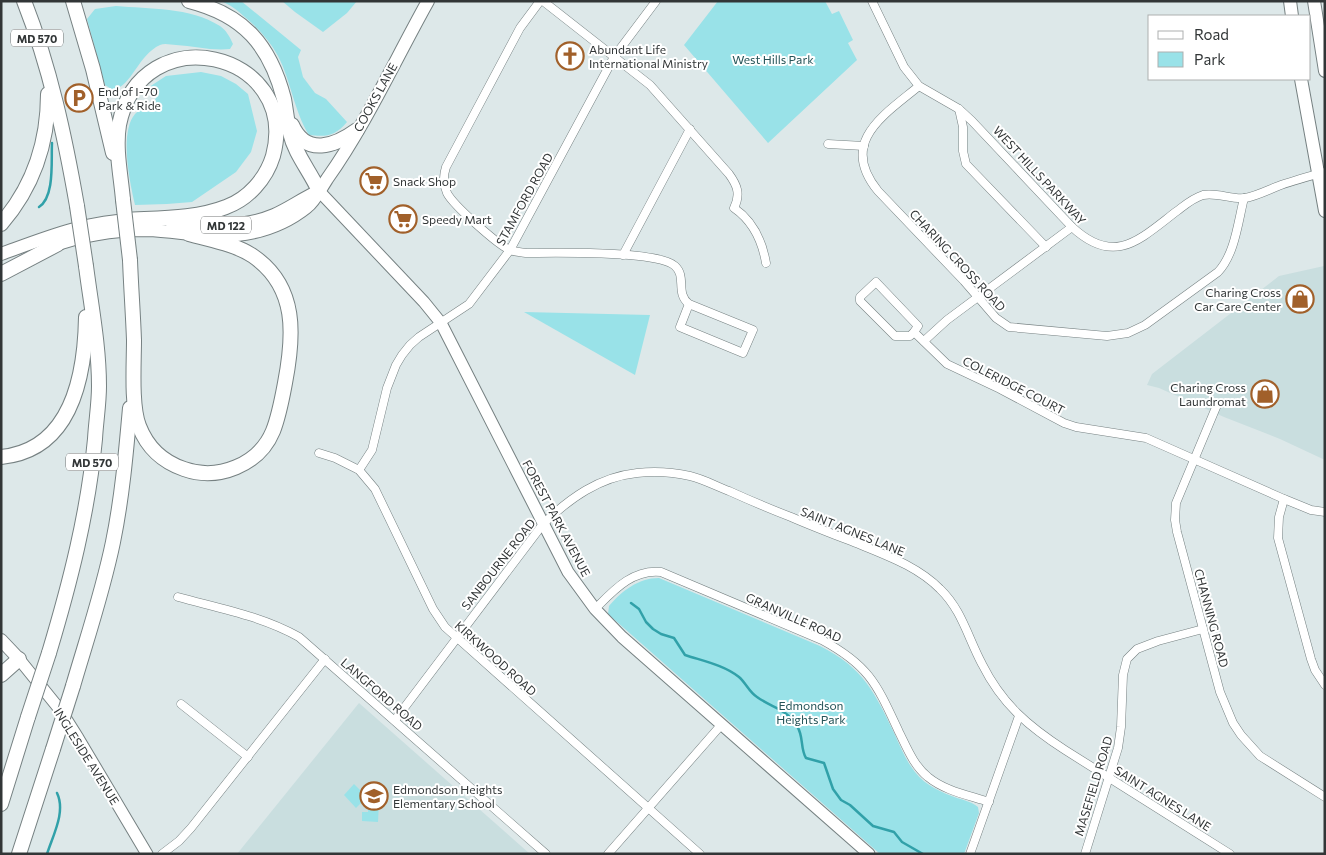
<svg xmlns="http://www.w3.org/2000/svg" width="1326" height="855" font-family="Commissioner,sans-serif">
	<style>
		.built { fill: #c9dedf }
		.green { fill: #99e2e8 }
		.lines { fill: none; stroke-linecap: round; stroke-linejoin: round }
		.stream { stroke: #31a1a9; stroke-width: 2.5 }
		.street-casing { stroke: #768182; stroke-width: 9 }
		.secondary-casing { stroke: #768182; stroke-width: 13 }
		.primary-casing { stroke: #768182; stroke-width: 14 }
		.highway-casing { stroke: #768182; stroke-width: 16 }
		.street { stroke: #fff; stroke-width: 8 }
		.secondary { stroke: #fff; stroke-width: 11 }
		.primary { stroke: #fff; stroke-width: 12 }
		.highway { stroke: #fff; stroke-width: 14 }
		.highway-bridge-casing { stroke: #768182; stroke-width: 16; stroke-linecap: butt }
		.highway-bridge { stroke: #fff; stroke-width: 14 }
		.labels { text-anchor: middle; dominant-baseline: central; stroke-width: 4; stroke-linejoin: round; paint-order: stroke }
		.shield { fill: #fff; stroke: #707273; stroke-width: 1 }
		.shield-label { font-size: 11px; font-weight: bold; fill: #323637 }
		.poi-label { font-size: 12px; fill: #323637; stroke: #fff; text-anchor: start }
		.park-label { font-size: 12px; fill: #255458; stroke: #fff }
		.street-label { font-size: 12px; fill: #323637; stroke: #fff }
	</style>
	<rect width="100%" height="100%" fill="#dde8e9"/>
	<!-- built -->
	<g class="built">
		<path d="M1324,266L1325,460L1280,439L1224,417L1159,388L1147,385L1152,374L1279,276Z"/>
		<path d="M359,703L530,854H237Z"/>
	</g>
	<!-- green -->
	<g class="green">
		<path d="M220,1H241L301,50L298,57L303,77L315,93L326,99L347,122C335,136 327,137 309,135C294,111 291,81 278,56C270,41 259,29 246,18C238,11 230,4 220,1Z"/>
		<path d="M282,1H357L347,13L323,32L295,12Z"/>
		<path d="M718,1H825L832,14L839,11L853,40L848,43L857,60L768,143L684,45Z"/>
		<path d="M116,6C149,9 190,7 220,26C226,30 230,37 233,44L230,49C212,51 194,46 176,45C171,45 165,43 160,45C138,55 132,86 113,90L105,85L87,19L95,9Z"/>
		<path d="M201,72L221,76L236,84L248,94L257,131L251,152L236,172L192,202L167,204L135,205C130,183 119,133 135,114C143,106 149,110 156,98L146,93V89L166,76Z"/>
		<path d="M524,312L650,315L635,375Z"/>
		<path d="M659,578L820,646C864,668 875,693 895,735C901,748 906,761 915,772C926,786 941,792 957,798C964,800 972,802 978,807L979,813L964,854H880L608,614L609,606C622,591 638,578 659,578Z"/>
		<path d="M354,784L367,797L356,808L344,795Z"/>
		<path d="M369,801L379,802L378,822L362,821V812H368Z"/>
	</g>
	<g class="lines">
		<!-- stream -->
		<g class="stream">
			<path d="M39,207C55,197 51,160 52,143"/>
			<path d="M631,603L639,609L646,622L653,629L661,634L674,638L685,655C703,661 724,665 739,677C746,683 749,692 757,697C772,708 786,708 797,726C804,737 800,748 806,758L824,763L833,789L841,800L850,805L873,826L894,832L902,842L923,854"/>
			<path d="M47,854C53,835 66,812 57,793"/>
		</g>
		<!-- street casing -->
		<g class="street-casing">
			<g id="street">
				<path d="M540,1L520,28L446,167C443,176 443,184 447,193C453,205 498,245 510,250C515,252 521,252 526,253C553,253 657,250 675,266C687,277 675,293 689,304L753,330L743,353L680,327L689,304"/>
				<path d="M543,1L650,85L729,174C737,185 741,194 734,208C753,221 762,240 766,263"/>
				<path d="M872,1L904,67L919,86L959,109L972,121L1072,227C1115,267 1140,239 1177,211C1185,205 1193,198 1203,195C1217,192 1232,200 1245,198C1257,196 1270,189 1281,185C1295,180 1310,176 1325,172"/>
				<path d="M919,86C884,115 838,142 878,191L964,281L996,318L1009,327L1107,336L1128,333L1145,325L1218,272C1235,254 1238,222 1244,198"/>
				<path d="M959,109L963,127V151L966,164L1046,247"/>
				<path d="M828,144L864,146"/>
				<path d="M623,255L690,129"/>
				<path d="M914,332L910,336H895L860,301V297L876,282L918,326L914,332L947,364L1000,389L1064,423L1076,427L1146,438L1284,499L1311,510L1325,512"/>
				<path d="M924,341L947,320L1072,227"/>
				<path d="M1217,405L1176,503L1175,520L1177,532L1220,692L1233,723L1241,735L1260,756L1325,797"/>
				<path d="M319,453L335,458L359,470L375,489L433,609L445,627L700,854"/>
				<path d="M359,470L372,450L387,388L396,365L402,355L410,345L419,337L469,304L510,250L614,57L656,1"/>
				<path d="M1284,499L1279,517L1278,538L1311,659L1315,670L1325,685"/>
				<path d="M178,597C218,608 262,616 299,637L546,854"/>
				<path d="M595,609C613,591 632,569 661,572L822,640C870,666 877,685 899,732C907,748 914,766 928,777C945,791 968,795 989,802"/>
				<path d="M181,704L248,757"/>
				<path d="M395,720L543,524C570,498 599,477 637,473C655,471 672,472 690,476C703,479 716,486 729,491C749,500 770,509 791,517C814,527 838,536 861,545C890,557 918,567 940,589C962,610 968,638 982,664C1002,704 1028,726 1065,750L1230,854"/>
				<path d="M162,854L179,841L191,828L325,659"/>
				<path d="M608,854L722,724"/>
				<path d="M970,854L1019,716"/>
				<path d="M1085,854L1118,748L1121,727L1123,675L1127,659L1137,649L1158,641L1203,629"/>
			</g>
		</g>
		<!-- secondary casing -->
		<g class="secondary-casing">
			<g id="secondary">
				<path d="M319,191L424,302L441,323L568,572L595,609L622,637L869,854"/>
				<path d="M19,659L61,711L78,738L147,854"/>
			</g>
		</g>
		<!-- primary casing -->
		<g class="primary-casing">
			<g id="primary">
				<path d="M1290,1L1292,16"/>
				<path d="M1314,1L1325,71"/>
				<path d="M1301,79L1325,211"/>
				<path d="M171,222C206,225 241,229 274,215C290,208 303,198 319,191"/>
				<path d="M50,247C81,235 113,230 147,230C170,231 194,235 218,236C250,236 282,227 307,207C315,201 321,188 327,179C366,124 395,60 428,1"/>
				<path d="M1,254C45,238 86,221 134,220"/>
				<path d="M1,640L19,659"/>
			</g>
		</g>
		<!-- highway casing -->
		<g class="highway-casing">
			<g id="highway">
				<path d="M24,1C50,67 65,137 77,206"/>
				<path d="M73,1L93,69L113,153"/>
				<path d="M189,1C244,15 270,45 284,99C286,110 287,122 290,133C295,154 310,171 319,191"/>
				<path d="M292,125C306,157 335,146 357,130"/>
				<path d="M123,200C121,176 115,149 119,125C141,14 301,51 273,156C266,179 248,199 226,207C196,219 157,218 125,220"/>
				<path d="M1,224C33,187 48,143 48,94"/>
				<path d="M130,260C131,287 133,313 134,340C134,363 131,406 139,426C147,447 163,462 184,469C218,481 259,465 273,431C279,416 282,399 285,383C294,336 298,287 253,256C235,244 210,240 189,234"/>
				<path d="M1,274L58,244"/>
				<path d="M1,457C72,450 85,375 86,317"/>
				<path d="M49,653C70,583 88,513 95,439C96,421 99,404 99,386C99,346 91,305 86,266"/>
				<path d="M1,675L19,659"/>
				<path d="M73,686C87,638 103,591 113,542C122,498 126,453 130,408"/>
				<path d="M1,804L28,717"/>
				<path d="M19,854L53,749"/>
			</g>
		</g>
		<!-- street -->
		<use href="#street" class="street"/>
		<!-- secondary -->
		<use href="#secondary" class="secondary"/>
		<!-- primary -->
		<use href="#primary" class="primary"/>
		<!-- highway -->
		<use href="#highway" class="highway"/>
		<!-- highway-bridge casing -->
		<g class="highway-bridge-casing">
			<g id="highway-bridge">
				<path d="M123,200L130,260"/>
				<path d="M77,206L86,266"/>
				<path d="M28,717L49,653"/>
				<path d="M53,749L73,686"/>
			</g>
		</g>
		<!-- highway-bridge -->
		<use href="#highway-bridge" class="highway-bridge"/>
	</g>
	<!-- icons -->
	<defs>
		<g id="church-ring" transform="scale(1.4375)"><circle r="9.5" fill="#fff" stroke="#a1602a" stroke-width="1.5"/><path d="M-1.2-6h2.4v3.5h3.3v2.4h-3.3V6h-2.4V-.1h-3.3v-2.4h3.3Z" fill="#a1602a"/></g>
		<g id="parking-ring" transform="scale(1.4375)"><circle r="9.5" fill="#fff" stroke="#a1602a" stroke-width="1.5"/><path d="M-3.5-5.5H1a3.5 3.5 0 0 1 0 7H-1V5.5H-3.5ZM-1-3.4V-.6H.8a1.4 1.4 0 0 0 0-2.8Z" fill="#a1602a"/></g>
		<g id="supermarket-ring" transform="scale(1.4375)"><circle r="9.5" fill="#fff" stroke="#a1602a" stroke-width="1.5"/><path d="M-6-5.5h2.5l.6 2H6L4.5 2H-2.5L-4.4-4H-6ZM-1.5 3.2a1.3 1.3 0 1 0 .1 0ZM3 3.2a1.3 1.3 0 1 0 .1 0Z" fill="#a1602a"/></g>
		<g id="shop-ring" transform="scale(1.4375)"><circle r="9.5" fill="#fff" stroke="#a1602a" stroke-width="1.5"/><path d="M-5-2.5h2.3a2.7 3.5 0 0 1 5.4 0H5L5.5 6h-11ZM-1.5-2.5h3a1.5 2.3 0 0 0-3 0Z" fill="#a1602a"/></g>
		<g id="school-ring" transform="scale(1.4375)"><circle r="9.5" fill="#fff" stroke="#a1602a" stroke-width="1.5"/><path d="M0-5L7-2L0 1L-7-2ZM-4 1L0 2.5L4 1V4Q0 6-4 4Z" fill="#a1602a"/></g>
	</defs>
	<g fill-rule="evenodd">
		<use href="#church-ring" x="570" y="56"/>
		<use href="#parking-ring" x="79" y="98"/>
		<use href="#supermarket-ring" x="374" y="181"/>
		<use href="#supermarket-ring" x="403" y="219"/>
		<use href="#shop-ring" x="1300" y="299"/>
		<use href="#shop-ring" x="1265" y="394"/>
		<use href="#school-ring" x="374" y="796"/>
	</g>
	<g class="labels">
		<!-- shield labels -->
		<g class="shield">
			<rect x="11" y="29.5" width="52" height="17" rx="4"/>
			<rect x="201" y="216.5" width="50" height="17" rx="4"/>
			<rect x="66" y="453.5" width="52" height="17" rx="4"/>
		</g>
		<g class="shield-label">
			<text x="37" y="38">MD 570</text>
			<text x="226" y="225">MD 122</text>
			<text x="92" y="462">MD 570</text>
		</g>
		<!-- poi labels -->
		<g class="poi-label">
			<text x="589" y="49">Abundant Life<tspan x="589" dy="14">International Ministry</tspan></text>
			<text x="98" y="91">End of I-70<tspan x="98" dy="14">Park &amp; Ride</tspan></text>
			<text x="393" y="181">Snack Shop</text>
			<text x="422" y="219">Speedy Mart</text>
			<text x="1281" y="292" text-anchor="end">Charing Cross<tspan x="1281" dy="14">Car Care Center</tspan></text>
			<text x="1246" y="387" text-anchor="end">Charing Cross<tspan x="1246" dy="14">Laundromat</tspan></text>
			<text x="393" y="789">Edmondson Heights<tspan x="393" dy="14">Elementary School</tspan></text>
		</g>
		<!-- park labels -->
		<g class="park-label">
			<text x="773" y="59">West Hills Park</text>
			<text x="811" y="705">Edmondson<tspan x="811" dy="14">Heights Park</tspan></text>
		</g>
		<!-- street labels -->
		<g class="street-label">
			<text transform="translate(375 97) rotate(-61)">COOKS LANE</text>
			<text transform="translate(1040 175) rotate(47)">WEST HILLS PARKWAY</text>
			<text transform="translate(524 199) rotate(-61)">STAMFORD ROAD</text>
			<text transform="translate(958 260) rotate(47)">CHARING CROSS ROAD</text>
			<text transform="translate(1014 385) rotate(27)">COLERIDGE COURT</text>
			<text transform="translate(557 518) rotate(62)">FOREST PARK AVENUE</text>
			<text transform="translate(853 531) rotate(22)">SAINT AGNES LANE</text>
			<text transform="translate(498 564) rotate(-52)">SANBOURNE ROAD</text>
			<text transform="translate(794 617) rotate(24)">GRANVILLE ROAD</text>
			<text transform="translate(1212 618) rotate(75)">CHANNING ROAD</text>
			<text transform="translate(496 658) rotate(42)">KIRKWOOD ROAD</text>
			<text transform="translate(382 694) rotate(41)">LANGFORD ROAD</text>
			<text transform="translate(87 756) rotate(58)">INGLESIDE AVENUE</text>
			<text transform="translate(1093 786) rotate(-73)">MASEFIELD ROAD</text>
			<text transform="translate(1163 798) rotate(32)">SAINT AGNES LANE</text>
		</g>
	</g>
	<!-- border -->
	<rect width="1326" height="855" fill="none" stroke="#323637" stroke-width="5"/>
	<!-- legend -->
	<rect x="1148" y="15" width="162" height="65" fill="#ffffff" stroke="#adafaf"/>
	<rect x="1158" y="31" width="25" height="8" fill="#ffffff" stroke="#adafaf"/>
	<text x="1194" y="40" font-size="15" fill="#323637">Road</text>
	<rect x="1158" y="52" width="25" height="15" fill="#99e2e8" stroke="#adafaf"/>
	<text x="1194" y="65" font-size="15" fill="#323637">Park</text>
</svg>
